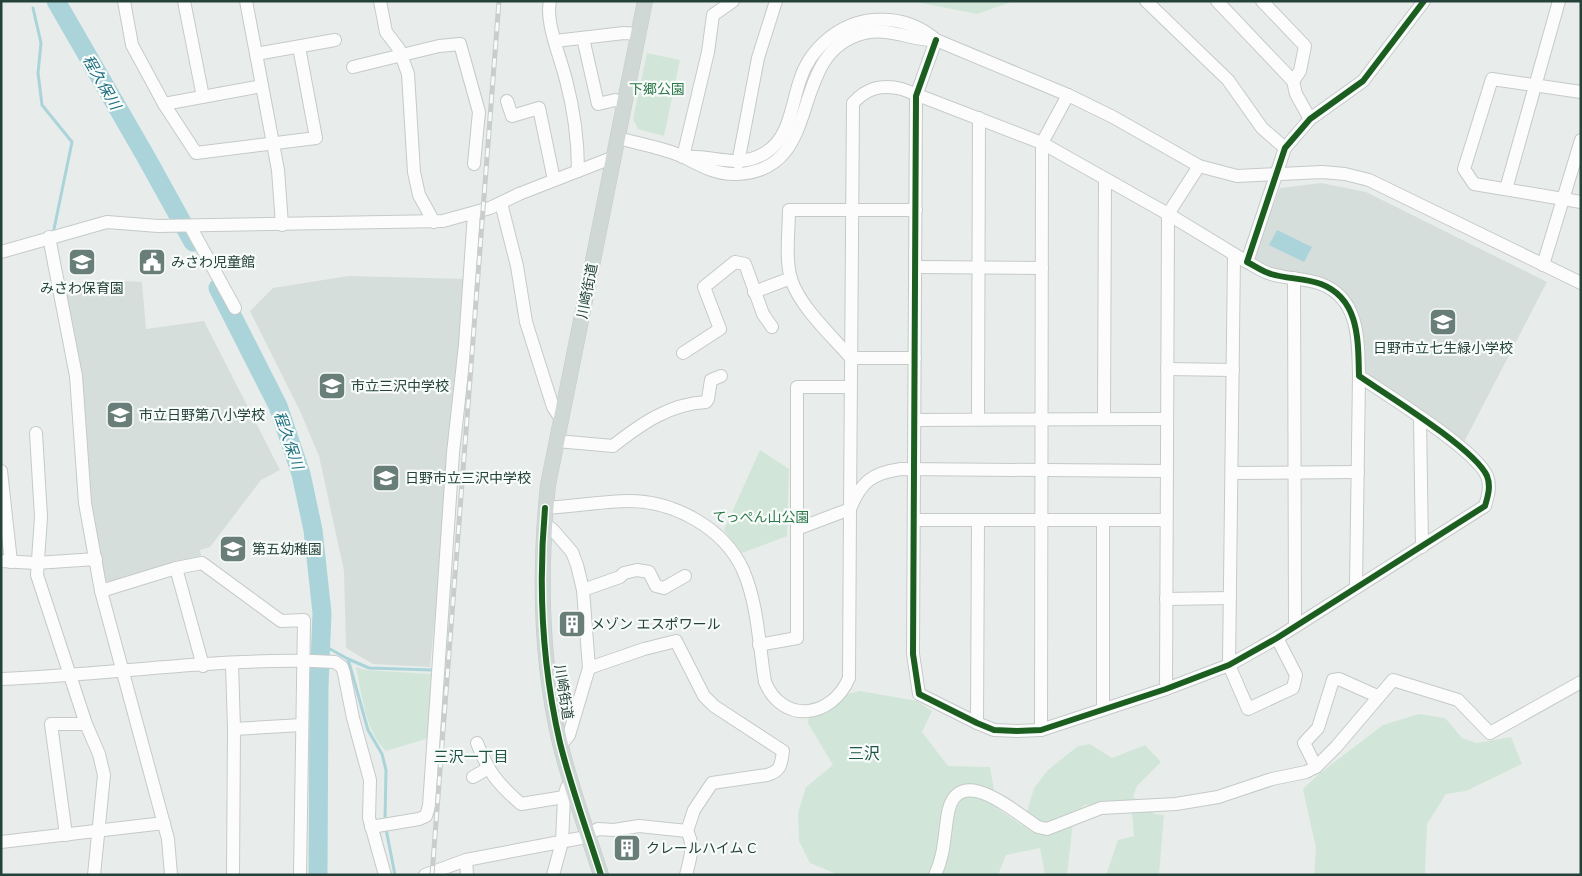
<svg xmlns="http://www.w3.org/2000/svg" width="1582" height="876" font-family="Mulish,'Noto Sans JP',sans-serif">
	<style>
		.built { fill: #d6dedb }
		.green { fill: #d1e6d8 }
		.water { fill: #aad4da }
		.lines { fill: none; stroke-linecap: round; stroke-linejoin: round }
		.stream { stroke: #aad4da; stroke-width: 3 }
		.river { stroke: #aad4da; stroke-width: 19 }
		.minor-casing { stroke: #c5cac8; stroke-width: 14 }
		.major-casing { stroke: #c3ccc9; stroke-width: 16 }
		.minor { stroke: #fcfcfc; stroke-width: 12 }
		.major { stroke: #cfd8d5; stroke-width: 15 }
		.rail-casing { stroke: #c9cdcc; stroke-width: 5 }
		.rail { stroke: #f7fbf9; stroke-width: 3; stroke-dasharray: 9; stroke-linecap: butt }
		.cycleway-casing { stroke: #f7fbf9; stroke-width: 9 }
		.cycleway { stroke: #1b5e20; stroke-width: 6 }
		.labels { text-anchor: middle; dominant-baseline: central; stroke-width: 4.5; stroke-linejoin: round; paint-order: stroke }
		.park-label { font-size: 14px; fill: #2e794b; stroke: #f7fbf9 }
		.poi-label { font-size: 14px; fill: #24423a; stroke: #f7fbf9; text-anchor: start }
		.street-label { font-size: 14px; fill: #24423a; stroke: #f7fbf9 }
		.water-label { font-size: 15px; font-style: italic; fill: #1d6f7f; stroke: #f7fbf9 }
		.neighbourhood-label { font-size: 15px; fill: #205447; stroke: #f7fbf9 }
		.quarter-label { font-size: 16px; fill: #205447; stroke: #f7fbf9 }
	</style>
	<rect width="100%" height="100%" fill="#e8edeb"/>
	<!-- built -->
	<g class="built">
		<path d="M1321,183L1366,192L1547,282L1463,444L1365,374L1363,368V333L1357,310L1344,293L1271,269L1256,262L1255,253L1280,188Z"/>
		<path d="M348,276L468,279L430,667L373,664L346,648L344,571L319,456L300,411L250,311L273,288Z"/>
		<path d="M123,281L142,282L146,329L204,321L280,470L261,480L210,547L200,550L202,559L111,583L105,580L91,505L83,386L67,295Z"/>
	</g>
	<!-- green -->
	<g class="green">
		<path d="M911,1H1014L977,14Z"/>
		<path d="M647,53L680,60L664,136L638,129L633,119Z"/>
		<path d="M760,450L789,469L787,536L742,553L724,530Z"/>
		<path d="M356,667L366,670L431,674L429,738L386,751C365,731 362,694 356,667Z"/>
		<path d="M860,691L917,701L932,711L922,732L948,766L990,767L997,808L1023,826L1034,788L1048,770L1078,746L1090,744L1112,758L1145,745L1161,762L1137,786L1133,797L1155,814L1164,815L1159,875H1106L1118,840L1134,836L1132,813L1121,802L1085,805L1074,813L1067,875H1045L1040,848L1006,855L998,875H839L810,863L799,841L798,813L806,787L833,765L808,723L810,703Z"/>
		<path d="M1419,714L1445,718L1462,738L1476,743L1511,737L1522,764L1466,791L1446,794L1427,824L1425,875H1314L1316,848L1303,789L1319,774L1383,725Z"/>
	</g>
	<!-- water -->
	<path class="water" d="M1277,230L1312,247L1304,262L1269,245Z"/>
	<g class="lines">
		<!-- stream -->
		<g class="stream">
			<path d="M33,8L41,43L38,73L42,105L72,142L54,229"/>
			<path d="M321,644L348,659L368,730L382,754L386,770L385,820"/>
			<path d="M348,659L369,668L431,670"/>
			<path d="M386,829L395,875"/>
		</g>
		<!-- river -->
		<g class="river">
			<path d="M56,1L146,157L193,242"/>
			<path d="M218,288L278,406L301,474L313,530L322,613L319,686L318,875"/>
		</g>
		<!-- minor casing -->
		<g class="minor-casing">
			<g id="minor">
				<path d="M124,1L132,45L164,104L196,153L316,138L299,47"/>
				<path d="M184,1L203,97"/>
				<path d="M246,1L278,170L282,225"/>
				<path d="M380,1L386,32L399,49L408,74L414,172L419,195L434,222"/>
				<path d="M550,1C545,22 561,59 566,80C574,110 578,139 578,171"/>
				<path d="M1146,1L1228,80L1262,128L1285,148"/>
				<path d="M1217,1L1293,81L1296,94L1310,119"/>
				<path d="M1262,1L1305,46L1300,71L1293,81"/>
				<path d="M583,38L598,104L615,100L625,103"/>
				<path d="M936,40L916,96L913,654L919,694L977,723L994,730L1017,731L1041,730L1166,689L1229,665L1277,638L1485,506C1488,496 1491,486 1487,476C1475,449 1387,395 1359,376C1358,341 1360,299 1321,284C1305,278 1287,279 1271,274C1263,272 1255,266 1247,262L1285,148L1310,119L1363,81L1424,1"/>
				<path d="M555,41L624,33L638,34"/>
				<path d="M256,54L335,40"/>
				<path d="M353,67L439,46L460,44L479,112L474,164"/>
				<path d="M1581,92L1492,79L1464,169L1474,184L1581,202"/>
				<path d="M507,101L512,116L539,108L554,180"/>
				<path d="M164,104L262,86"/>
				<path d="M618,138C639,144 664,148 684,157C701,166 717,175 737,174C828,170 784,52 865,33C890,27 912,41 936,40"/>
				<path d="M683,157C713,154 737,170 765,153C790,138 791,106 800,80C810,48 840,23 873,20C897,18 918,24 936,40L1068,95L1113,117L1199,166L1237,176L1322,172L1345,174L1369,180L1581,283"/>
				<path d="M683,157L708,52L713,15L733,1"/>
				<path d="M738,163L758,58L776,1"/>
				<path d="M1506,189L1559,1"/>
				<path d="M501,203L517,266L526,322L553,407L561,419"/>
				<path d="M190,226L235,308"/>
				<path d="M49,237L76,376L85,503L101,591L168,839L171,875"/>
				<path d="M1,252L107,222L158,226L443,221L490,208L519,194L614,157"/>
				<path d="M1234,255L1229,665L1248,709L1293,688L1296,675L1277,638"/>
				<path d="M1543,265L1581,140"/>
				<path d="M916,267L1042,268"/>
				<path d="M1294,278L1295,624"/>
				<path d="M754,292L791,278"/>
				<path d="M683,353L720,329L704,287L735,262L745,264L763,314L772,327"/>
				<path d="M915,358H851C832,336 800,307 791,279C785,258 789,231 789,210H916"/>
				<path d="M1167,369L1233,370"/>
				<path d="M1420,417L1422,547"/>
				<path d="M978,419L979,118"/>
				<path d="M1104,419L1105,179"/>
				<path d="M915,420L1167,419"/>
				<path d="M36,433L41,517L37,575L86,724L99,754L104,775L94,875"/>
				<path d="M557,441L613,446C641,424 669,404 706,402L708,399L711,380L721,376"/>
				<path d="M1,471L11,562"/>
				<path d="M1232,473L1358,472"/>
				<path d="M545,508C573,507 601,501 629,501C674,501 724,528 743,570C758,604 759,646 765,682C783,725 832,718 849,678L850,509C861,482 872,473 901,469L1166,471"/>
				<path d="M914,520H1166"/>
				<path d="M544,523L553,530L572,552L577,565L583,590L589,668L569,735L561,745"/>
				<path d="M797,529L850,509L853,103C867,88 881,84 902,89L1042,143L1168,214L1247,262"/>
				<path d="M1,561L36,563L96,559"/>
				<path d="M176,568L202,563L281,621L304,620L300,875"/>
				<path d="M1356,587L1359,376"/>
				<path d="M583,590L620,577L624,573L637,570L649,572L656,586L664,588L685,576"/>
				<path d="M101,591L176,568L203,666"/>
				<path d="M1166,599L1230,598"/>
				<path d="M759,645L797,638V387H850"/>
				<path d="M232,664L234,729"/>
				<path d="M2,679C112,675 224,656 335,662L342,667L344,673L353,718L370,780L369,818L385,875"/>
				<path d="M1166,689L1168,214L1199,166"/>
				<path d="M1103,709V520"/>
				<path d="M977,723L978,520"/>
				<path d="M1041,730L1042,143L1068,95"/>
				<path d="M477,743C489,773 497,783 521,804L564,797L567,787L573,785"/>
				<path d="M1316,767L1304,743L1318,728L1333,680L1339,679L1377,696"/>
				<path d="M473,777L487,769"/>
				<path d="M371,827L419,819L426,816L429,806L453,453L465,345L474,213"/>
				<path d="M66,835L51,724H86"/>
				<path d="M1,842L164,823"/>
				<path d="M466,860L467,875"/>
				<path d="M233,875L234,729L302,725"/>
				<path d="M425,875L466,860L581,838L598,829L614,830L639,826L687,831L694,810L712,783L767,775C781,771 781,765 783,751L714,706L704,696L676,641L644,649L589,668"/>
				<path d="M553,875L562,842L564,797"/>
				<path d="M686,875C690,859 695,846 687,831"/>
				<path d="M935,875C944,856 944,839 947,819C954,758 1013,811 1038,827L1047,829L1101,808L1176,804L1218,797L1272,779L1306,772L1316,767L1336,747L1393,680L1458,700L1490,733L1581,682"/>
			</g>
		</g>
		<!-- major casing -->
		<g class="major-casing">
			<path id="major" d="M601,875C587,831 571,788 560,743C540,658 539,572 548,485L645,1"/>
		</g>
		<!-- minor -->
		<use href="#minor" class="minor"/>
		<!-- major -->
		<use href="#major" class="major"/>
		<!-- rail casing -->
		<g class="rail-casing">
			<path id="rail" d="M432,875L499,1"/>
		</g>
		<!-- rail -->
		<use href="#rail" class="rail"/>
		<!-- cycleway casing -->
		<g class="cycleway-casing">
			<g id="cycleway">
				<path d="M936,40L916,96L913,654L919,694L977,723L994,730L1017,731L1041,730L1166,689L1229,665L1277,638L1485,506C1488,496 1491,486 1487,476C1475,449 1387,395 1359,376C1358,341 1360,299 1321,284C1305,278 1287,279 1271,274C1263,272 1255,266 1247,262L1285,148L1310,119L1363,81L1424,1"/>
				<path d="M545,508C538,587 542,665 560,743C571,787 587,831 601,875"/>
			</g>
		</g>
		<!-- cycleway -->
		<use href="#cycleway" class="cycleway"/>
	</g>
	<!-- icons -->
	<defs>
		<g id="school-square" transform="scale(1.4375)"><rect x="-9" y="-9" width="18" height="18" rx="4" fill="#697e78" stroke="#f7fbf9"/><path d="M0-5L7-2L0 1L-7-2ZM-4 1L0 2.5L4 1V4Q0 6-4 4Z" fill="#fff"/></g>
		<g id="civic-square" transform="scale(1.4375)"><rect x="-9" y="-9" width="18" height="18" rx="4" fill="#697e78" stroke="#f7fbf9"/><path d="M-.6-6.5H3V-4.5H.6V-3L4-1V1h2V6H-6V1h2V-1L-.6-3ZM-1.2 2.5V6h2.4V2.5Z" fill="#fff"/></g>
		<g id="building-square" transform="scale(1.4375)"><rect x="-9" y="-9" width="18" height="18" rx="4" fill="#697e78" stroke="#f7fbf9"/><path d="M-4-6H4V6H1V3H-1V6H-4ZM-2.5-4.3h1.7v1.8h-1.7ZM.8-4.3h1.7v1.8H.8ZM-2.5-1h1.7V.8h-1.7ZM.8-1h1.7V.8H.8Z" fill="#fff"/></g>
	</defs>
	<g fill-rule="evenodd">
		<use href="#school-square" x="82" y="262"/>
		<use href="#civic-square" x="152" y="262"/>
		<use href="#school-square" x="1443" y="322"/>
		<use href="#school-square" x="332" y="386"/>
		<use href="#school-square" x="120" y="415"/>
		<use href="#school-square" x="386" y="478"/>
		<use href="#school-square" x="233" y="549"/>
		<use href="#building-square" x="572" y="624"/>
		<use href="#building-square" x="627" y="848"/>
	</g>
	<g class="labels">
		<!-- park labels -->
		<g class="park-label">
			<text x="657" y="89">下郷公園</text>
			<text x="761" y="517">てっぺん山公園</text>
		</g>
		<!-- poi labels -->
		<g class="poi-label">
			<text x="171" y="262">みさわ児童館</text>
			<text x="82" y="288" text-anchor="middle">みさわ保育園</text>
			<text x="1443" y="348" text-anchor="middle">日野市立七生緑小学校</text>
			<text x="351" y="386">市立三沢中学校</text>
			<text x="139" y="415">市立日野第八小学校</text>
			<text x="405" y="478">日野市立三沢中学校</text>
			<text x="252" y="549">第五幼稚園</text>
			<text x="591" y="624">メゾン エスポワール</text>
			<text x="646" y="848">クレールハイム C</text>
		</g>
		<!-- street labels -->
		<g class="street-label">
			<text transform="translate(587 291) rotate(-79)">川崎街道</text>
			<text transform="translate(564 692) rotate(81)">川崎街道</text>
		</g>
		<!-- water labels -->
		<g class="water-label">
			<text transform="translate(102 82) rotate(60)">程久保川</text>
			<text transform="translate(289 440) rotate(71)">程久保川</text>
		</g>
		<!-- neighbourhood labels -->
		<g class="neighbourhood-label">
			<text x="471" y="756">三沢一丁目</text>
		</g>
		<!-- quarter labels -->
		<g class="quarter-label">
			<text x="864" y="753">三沢</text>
		</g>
	</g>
	<!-- border -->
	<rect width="1582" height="876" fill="none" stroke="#24423a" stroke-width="5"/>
</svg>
